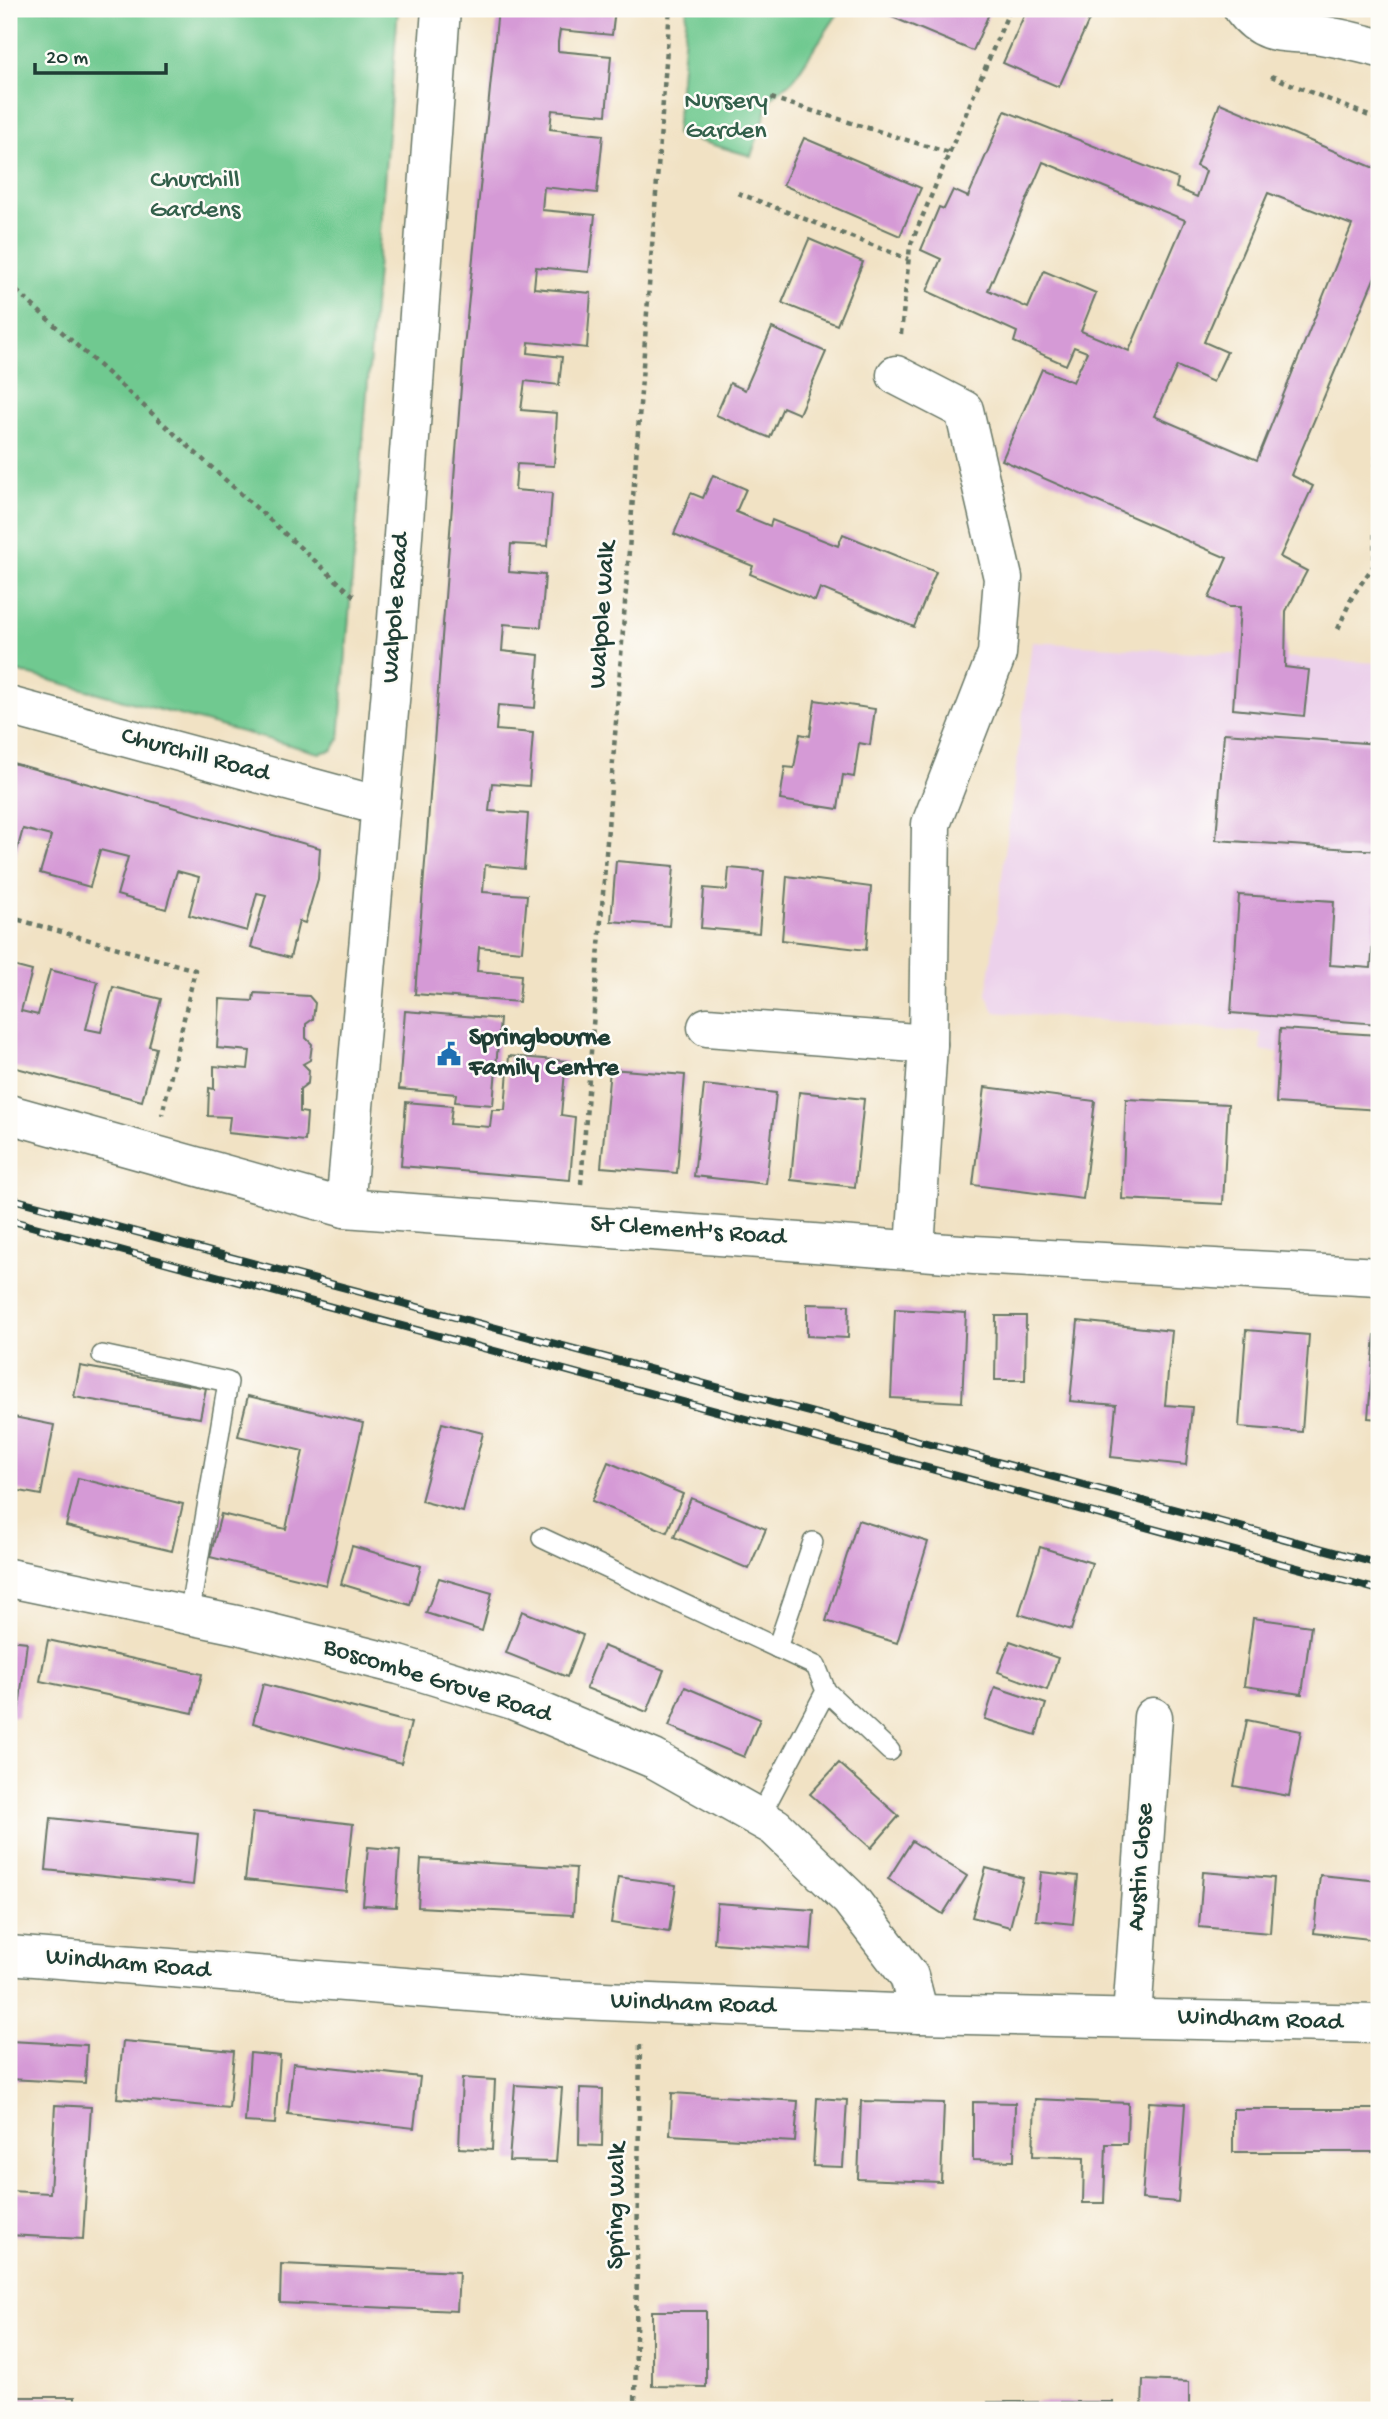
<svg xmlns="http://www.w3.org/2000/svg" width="1388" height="2419" font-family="'Gochi Hand',sans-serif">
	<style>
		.built { fill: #ecd1eb }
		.green { fill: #6fc990; stroke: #478362; stroke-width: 2 }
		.building { fill: #d59ad6; fill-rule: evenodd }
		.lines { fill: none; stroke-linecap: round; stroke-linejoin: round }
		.service-casing { stroke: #687766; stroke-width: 22 }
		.minor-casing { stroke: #687766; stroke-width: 41 }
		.tertiary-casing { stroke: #687766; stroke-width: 41 }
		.path { stroke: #687766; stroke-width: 4.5; stroke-dasharray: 5 5; stroke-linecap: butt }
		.service { stroke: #fff; stroke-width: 19 }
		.minor { stroke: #fff; stroke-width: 38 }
		.tertiary { stroke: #fff; stroke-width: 38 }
		.rail-casing { stroke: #1f3d34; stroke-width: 8 }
		.rail { stroke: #fdfcf7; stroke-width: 5; stroke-dasharray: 16; stroke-linecap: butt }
		.labels { text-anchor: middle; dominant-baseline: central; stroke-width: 5; stroke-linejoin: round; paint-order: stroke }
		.park-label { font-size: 26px; fill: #33604b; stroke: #fdfcf7 }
		.street-label { font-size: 26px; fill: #1f3d34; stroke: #fdfcf7 }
		.poi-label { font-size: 26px; font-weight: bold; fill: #1f3d34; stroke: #fdfcf7; text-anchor: start }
	</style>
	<rect width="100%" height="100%" fill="#fdfcf7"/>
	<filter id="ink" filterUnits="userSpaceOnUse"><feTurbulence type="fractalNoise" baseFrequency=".0143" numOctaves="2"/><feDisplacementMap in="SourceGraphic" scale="14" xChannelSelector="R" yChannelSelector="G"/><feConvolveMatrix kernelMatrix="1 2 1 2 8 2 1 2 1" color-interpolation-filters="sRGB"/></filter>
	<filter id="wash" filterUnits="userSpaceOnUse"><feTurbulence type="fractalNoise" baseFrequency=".00686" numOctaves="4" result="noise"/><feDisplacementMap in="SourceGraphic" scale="28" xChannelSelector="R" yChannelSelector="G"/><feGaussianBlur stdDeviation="1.57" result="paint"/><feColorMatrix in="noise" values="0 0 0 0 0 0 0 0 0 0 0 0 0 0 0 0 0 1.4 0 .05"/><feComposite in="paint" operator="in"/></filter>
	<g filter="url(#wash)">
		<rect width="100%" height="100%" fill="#f1e2c4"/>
		<!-- built -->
		<path class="built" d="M1032,642L1379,663V1056H1375L1376,1031L1323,1028L1319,1059L1298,1053L1260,1051L1261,1033L994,1012L987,994Z"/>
		<!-- green -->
		<g class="green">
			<path d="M9,9H398L339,740L332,750L319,753L9,669Z"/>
			<path d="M687,9H841L793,80L771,98L751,156L676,134Z"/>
		</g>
		<g id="blocks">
			<!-- building -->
			<g class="building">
				<path d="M498,9H615L612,35L560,30L558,42V51L611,56L606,115L552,110L550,129L603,135L597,193L544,187L542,210L595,215L589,272L536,267L534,288L591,293L587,348L529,342L528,353L562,357L559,385L525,381L521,410L557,413L554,466L517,464L515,490L552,493L548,546L511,544L509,572L545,575L541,627L504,624L502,651L539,655L535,708L498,705L496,730L533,733L529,786L492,783L489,811L528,814L524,869L485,865L483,892L527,895L522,951L479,947L477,971L521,975L519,1002L415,994L464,347Z"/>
				<path d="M873,9H991L973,51Z"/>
				<path d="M1027,9H1094L1059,87L1003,63Z"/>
				<path d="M1220,103L1379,170V267L1291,475L1313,486L1280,557L1307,571L1286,611L1285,667L1309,670L1304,716L1233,709L1240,607H1229L1209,598L1227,558L1002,460L1042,369L1073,382L1087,352L1074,347L1066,365L1014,342L1017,332L927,291L941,259L921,250L939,207L944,209L953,190L968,197L1005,111L1178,179L1176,188L1197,197L1206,171L1196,166ZM1043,162L1185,220L1129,351L1081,331L1096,293L1044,271L1028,308L988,290ZM1268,193L1352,225L1257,460L1154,416L1177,366L1213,382L1227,352L1204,342Z"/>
				<path d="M804,138L921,188L900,236L783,185Z"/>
				<path d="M809,239L863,262L837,325L782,303Z"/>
				<path d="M772,328L826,352L799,414L783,407L770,438L716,415L730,383L745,390Z"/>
				<path d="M713,475L746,489L736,512L770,526L772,520L838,546L843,534L936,572L914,627L820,588L815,601L750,574L753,566L674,534L691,493L703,498Z"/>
				<path d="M815,700L875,709L870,745L859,743L854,777L843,775L838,809L780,800L785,767L794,768L800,734L810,736Z"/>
				<path d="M1224,733L1379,744V851L1216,840Z"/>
				<path d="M9,762L320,848L318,879L305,923L299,921L290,958L251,947L266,895L257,893L247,931L189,915L199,877L177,871L166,909L141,902L117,895L128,857L100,850L90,887L40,873L51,836L23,829L13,865L9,864Z"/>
				<path d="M616,861L674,866L669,926L611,921Z"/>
				<path d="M729,868L764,871L759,933L701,928L704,888L727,890Z"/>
				<path d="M787,876L871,887L866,950L782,940Z"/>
				<path d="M1377,883L1379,1024L1231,1013L1239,895L1334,901L1330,965L1371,968Z"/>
				<path d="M9,965L32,971L21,1011L38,1015L50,970L98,982L86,1029L101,1032L113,987L161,999L149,1046L156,1048L142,1101L9,1066Z"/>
				<path d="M254,993L309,996L315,1003L313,1019L306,1024V1038L312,1044L310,1060L303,1064L309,1070L308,1083L300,1089V1112L307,1113L305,1141L228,1133L230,1117L208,1116L209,1088L214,1089V1066L248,1069L250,1051L217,1048L220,999L253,1001Z"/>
				<path d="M405,1011L500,1019L493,1105L455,1102L456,1094L399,1089Z"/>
				<path d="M1280,1029L1379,1035V1110L1276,1103Z"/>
				<path d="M509,1056L566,1061L561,1115L575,1117L570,1180L401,1166L406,1102L452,1106L450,1124L490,1127L492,1110H505Z"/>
				<path d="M610,1069L685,1075L677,1173L601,1167Z"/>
				<path d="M704,1085L776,1093L766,1184L694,1176Z"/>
				<path d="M985,1087L1095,1101L1083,1199L973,1185Z"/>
				<path d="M799,1092L864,1099L855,1187L791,1180Z"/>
				<path d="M1126,1099L1228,1104L1223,1204L1122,1199Z"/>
				<path d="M807,1304L849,1305L848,1338L807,1336Z"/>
				<path d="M895,1309L966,1313L962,1402L891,1398Z"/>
				<path d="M996,1316H1026L1025,1380H995Z"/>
				<path d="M1078,1321L1172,1331L1165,1405L1192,1407L1186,1465L1111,1457L1116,1405L1070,1401Z"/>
				<path d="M1246,1330L1309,1335L1302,1432L1239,1427Z"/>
				<path d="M1375,1335L1379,1336V1419L1368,1418Z"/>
				<path d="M80,1366L206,1388L200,1418L74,1397Z"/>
				<path d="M248,1396L363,1423L326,1585L210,1557L221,1514L286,1529L303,1451L238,1436Z"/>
				<path d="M9,1416L54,1425L41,1495L9,1489Z"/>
				<path d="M442,1423L483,1433L463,1512L421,1501Z"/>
				<path d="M608,1462L683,1494L667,1532L592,1501Z"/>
				<path d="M78,1478L183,1504L172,1551L66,1526Z"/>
				<path d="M691,1498L766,1529L749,1569L674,1537Z"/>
				<path d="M858,1520L928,1542L897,1643L826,1621Z"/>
				<path d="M352,1546L421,1566L410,1605L341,1584Z"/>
				<path d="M1040,1547L1092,1563L1071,1630L1019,1614Z"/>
				<path d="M439,1578L492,1593L482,1631L426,1613Z"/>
				<path d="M522,1611L583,1635L567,1677L506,1653Z"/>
				<path d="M1253,1618L1311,1626L1302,1694L1244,1686Z"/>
				<path d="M9,1640L27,1642L18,1717L9,1716Z"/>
				<path d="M48,1640L202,1674L193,1713L40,1681Z"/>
				<path d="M1010,1641L1058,1658L1047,1690L998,1672Z"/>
				<path d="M603,1646L664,1670L647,1712L586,1688Z"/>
				<path d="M263,1684L411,1723L401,1763L253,1723Z"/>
				<path d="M685,1687L760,1719L744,1757L669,1726Z"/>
				<path d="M995,1687L1046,1704L1036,1735L985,1719Z"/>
				<path d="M1247,1720L1301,1731L1289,1796L1234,1786Z"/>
				<path d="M839,1763L899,1816L871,1848L810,1794Z"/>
				<path d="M253,1812L353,1824L346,1891L245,1880Z"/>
				<path d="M51,1818L198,1834L193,1885L46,1870Z"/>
				<path d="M912,1841L967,1876L943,1914L888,1879Z"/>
				<path d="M368,1847L400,1850L396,1907L363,1905Z"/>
				<path d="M421,1859L576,1868L573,1915L418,1907Z"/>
				<path d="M986,1868L1023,1878L1010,1927L972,1917Z"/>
				<path d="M1041,1872L1078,1876L1073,1924L1036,1920Z"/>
				<path d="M1203,1872L1274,1878L1270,1933L1199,1927Z"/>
				<path d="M1320,1875L1379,1881V1940L1314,1933Z"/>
				<path d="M618,1877L676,1885L669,1932L611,1923Z"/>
				<path d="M717,1903L814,1910L811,1950L714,1943Z"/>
				<path d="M9,2041L87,2045L85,2083L9,2079Z"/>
				<path d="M123,2041L234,2051L229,2108L117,2098Z"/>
				<path d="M250,2053L280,2056L275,2124L245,2122Z"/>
				<path d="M293,2063L420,2077L414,2128L288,2114Z"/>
				<path d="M462,2078L495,2080L492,2150L459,2148Z"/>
				<path d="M515,2085L562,2088L556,2162L509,2161Z"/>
				<path d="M580,2088L603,2089L602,2146L579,2145Z"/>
				<path d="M672,2093L798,2101L795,2142L670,2135Z"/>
				<path d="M817,2098L847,2100L843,2167L813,2166Z"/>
				<path d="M1035,2099L1128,2103L1127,2144H1106L1104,2203H1083L1084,2158L1033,2156Z"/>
				<path d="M861,2101L944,2103L941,2182L858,2179Z"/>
				<path d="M973,2102L1015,2103L1014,2161L973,2160Z"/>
				<path d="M1149,2102L1185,2104L1178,2202L1142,2199Z"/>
				<path d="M55,2105L91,2107L83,2239L9,2235V2191L50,2193Z"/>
				<rect x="1233" y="2109" width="146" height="43"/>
				<path d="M281,2264L459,2272L457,2311L280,2303Z"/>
				<path d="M652,2311H706V2387L652,2386Z"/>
				<path d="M1143,2380L1189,2382V2410H1142Z"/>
				<rect x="9" y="2397" width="66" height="13"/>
				<rect x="988" y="2402" width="125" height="8"/>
			</g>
		</g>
	</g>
	<g filter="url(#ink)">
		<use href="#blocks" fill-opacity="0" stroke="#687766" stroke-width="2"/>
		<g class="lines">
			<!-- service casing -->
			<g class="service-casing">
				<g id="service">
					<path d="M102,1355L228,1382L189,1615"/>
					<path d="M542,1538L816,1666L826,1691L759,1818"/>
					<path d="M777,1648L813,1542"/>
					<path d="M826,1691L890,1751"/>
				</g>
			</g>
			<!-- minor casing -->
			<g class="minor-casing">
				<g id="minor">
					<path d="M1243,9C1266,40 1289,30 1321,35C1340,38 1360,43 1379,48"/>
					<path d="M896,375L964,410L1003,578L997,654L931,824L928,1044L915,1249"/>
					<path d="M707,1027L928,1044"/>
					<path d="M9,1578L242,1626L399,1665L513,1700L654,1759L775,1827L850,1899L909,1976L919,2014"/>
					<path d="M9,1955L556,1999L919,2014L1379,2024"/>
					<path d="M1132,2017L1153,1717"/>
				</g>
			</g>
			<!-- tertiary casing -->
			<g class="tertiary-casing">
				<g id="tertiary">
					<path d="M9,706L380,806"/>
					<path d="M9,1114L345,1208L974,1255L1379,1277"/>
					<path d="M345,1208L396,633L441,9"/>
				</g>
			</g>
			<!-- path -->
			<g class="path">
				<path d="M1271,76L1379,120"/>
				<path d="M771,98L949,153"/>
				<path d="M738,193L908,259"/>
				<path d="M9,284L356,598"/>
				<path d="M901,334L910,246L1010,9"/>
				<path d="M1338,629L1352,597L1374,565L1376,456H1379"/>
				<path d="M9,917L195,970L162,1115"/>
				<path d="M581,1184L670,9"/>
				<path d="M635,2410L640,2043"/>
			</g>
			<!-- service -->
			<use href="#service" class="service"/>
			<!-- minor -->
			<use href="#minor" class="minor"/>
			<!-- tertiary -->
			<use href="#tertiary" class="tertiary"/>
			<!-- rail casing -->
			<g class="rail-casing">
				<g id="rail">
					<path d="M9,1198L1379,1564"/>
					<path d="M9,1220L1379,1590"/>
				</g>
			</g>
			<!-- rail -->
			<use href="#rail" class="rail"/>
		</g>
	</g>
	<!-- icons -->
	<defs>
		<g id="civic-bare" transform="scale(1.89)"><path d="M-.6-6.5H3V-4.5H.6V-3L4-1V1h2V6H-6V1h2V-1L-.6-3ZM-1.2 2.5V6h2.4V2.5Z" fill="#1f6fb2" stroke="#fdfcf7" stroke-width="2.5" paint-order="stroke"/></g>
	</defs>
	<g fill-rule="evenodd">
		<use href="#civic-bare" x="449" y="1054"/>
	</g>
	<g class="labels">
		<!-- park labels -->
		<g class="park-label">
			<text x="726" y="102">Nursery<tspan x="726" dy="30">Garden</tspan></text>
			<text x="195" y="181">Churchill<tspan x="195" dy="30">Gardens</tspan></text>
		</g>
		<!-- street labels -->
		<g class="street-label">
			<text transform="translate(397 608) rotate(-86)">Walpole Road</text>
			<text transform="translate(604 615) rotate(-86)">Walpole Walk</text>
			<text transform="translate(195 756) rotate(15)">Churchill Road</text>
			<text transform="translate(688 1232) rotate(4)">St Clement's Road</text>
			<text transform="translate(437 1682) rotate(17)">Boscombe Grove Road</text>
			<text transform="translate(1142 1867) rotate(-86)">Austin Close</text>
			<text transform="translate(128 1965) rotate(5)">Windham Road</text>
			<text transform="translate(693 2005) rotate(2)">Windham Road</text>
			<text transform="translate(1260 2021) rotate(2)">Windham Road</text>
			<text transform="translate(618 2206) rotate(-89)">Spring Walk</text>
		</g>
		<!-- poi labels -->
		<g class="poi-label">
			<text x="469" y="1039">Springbourne<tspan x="469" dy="30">Family Centre</tspan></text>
		</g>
	</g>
	<!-- margin -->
	<rect width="1388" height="2419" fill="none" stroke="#fdfcf7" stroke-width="35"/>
	<!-- scale -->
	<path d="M35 63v10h131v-10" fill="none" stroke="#1f3d34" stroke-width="3.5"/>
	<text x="46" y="63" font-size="21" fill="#1f3d34" stroke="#fdfcf7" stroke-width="5" paint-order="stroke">20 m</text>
</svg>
